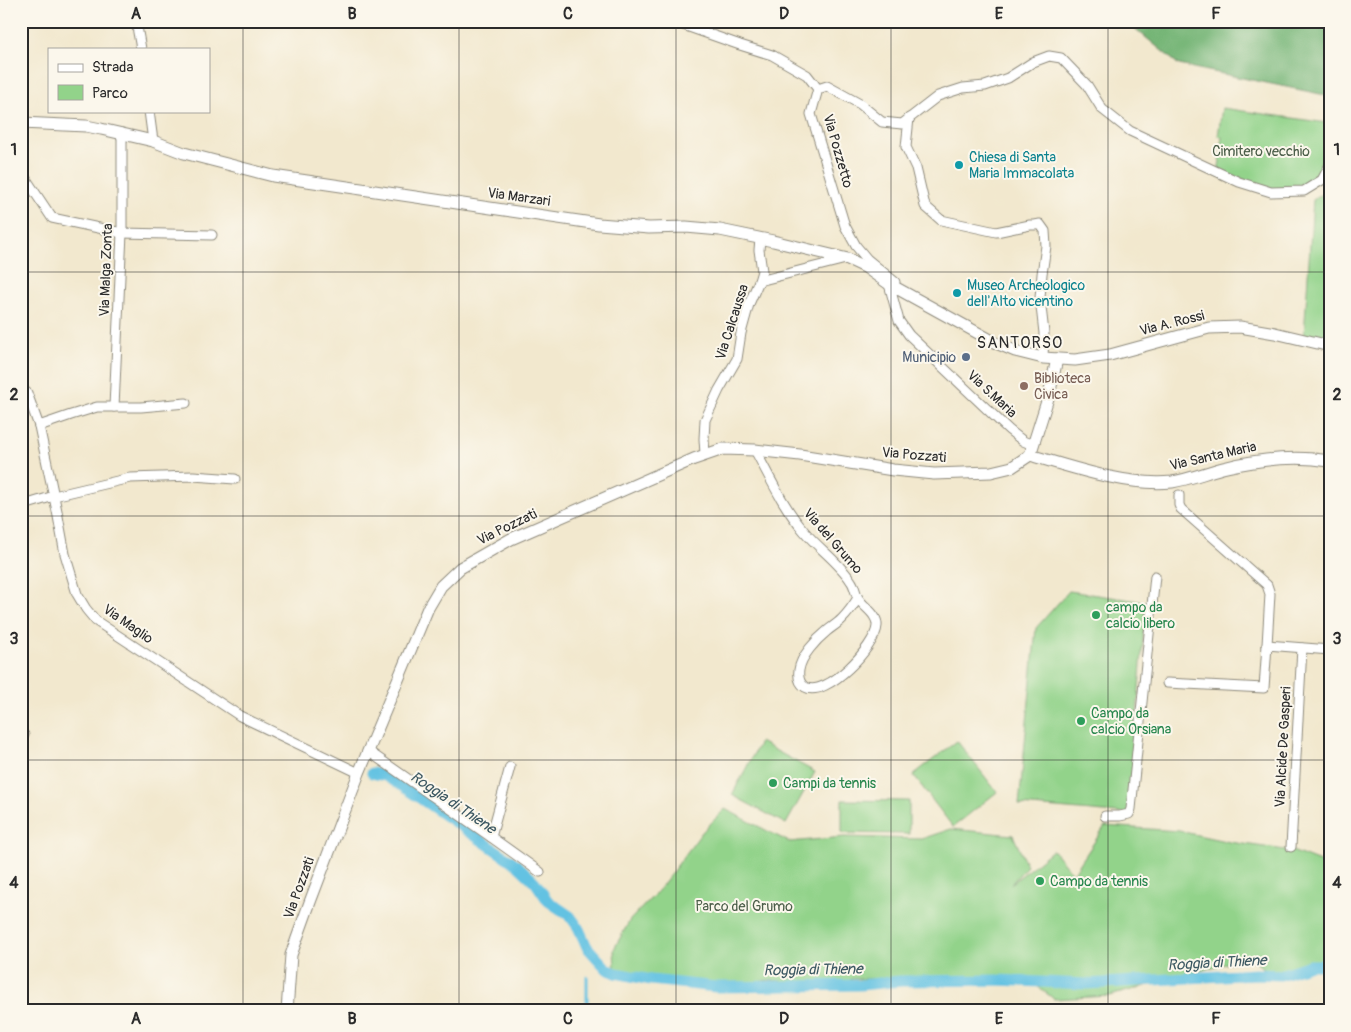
<svg xmlns="http://www.w3.org/2000/svg" width="1351" height="1032" font-family="Pangolin,sans-serif">
	<style>
		.green { fill: #92d38a; stroke: #5e7f5a }
		.forest { fill: #75b576; stroke: #507050 }
		.lines { fill: none; stroke-linecap: round; stroke-linejoin: round }
		.stream { stroke: #64c2e2; stroke-width: 3 }
		.canal { stroke: #64c2e2; stroke-width: 11 }
		.minor-casing { stroke: #8e8a7c; stroke-width: 11 }
		.tertiary-casing { stroke: #8e8a7c; stroke-width: 13 }
		.minor { stroke: #fff; stroke-width: 9 }
		.tertiary { stroke: #fff; stroke-width: 11 }
		.grid { fill: none; stroke: #2b2b2b; stroke-width: 1; stroke-opacity: 0.55 }
		.culture-dot { fill: #0f9aa8; stroke: #fbf7ec; stroke-width: 2 }
		.service-dot { fill: #5c6f8a; stroke: #fbf7ec; stroke-width: 2 }
		.education-dot { fill: #8d6e63; stroke: #fbf7ec; stroke-width: 2 }
		.leisure-dot { fill: #2e9e5b; stroke: #fbf7ec; stroke-width: 2 }
		.labels { text-anchor: middle; dominant-baseline: central; stroke-width: 4; stroke-linejoin: round; paint-order: stroke }
		.street-label { font-size: 14px; fill: #2b2b2b; stroke: #fbf7ec }
		.park-label { font-size: 14px; fill: #4a5d48; stroke: #fbf7ec }
		.culture-label { font-size: 14px; fill: #0d838f; stroke: #fbf7ec; text-anchor: start }
		.service-label { font-size: 14px; fill: #4e5e75; stroke: #fbf7ec; text-anchor: end }
		.education-label { font-size: 14px; fill: #785e54; stroke: #fbf7ec; text-anchor: start }
		.leisure-label { font-size: 14px; fill: #27864d; stroke: #fbf7ec; text-anchor: start }
		.water-label { font-size: 15px; font-style: italic; fill: #3c5862; stroke: #fbf7ec }
		.quarter-label { font-size: 16px; letter-spacing: 1px; fill: #2b2b2b; stroke: #fbf7ec }
		.neatline { fill: none; stroke: #2b2b2b; stroke-width: 2 }
		.grid-label { font-size: 16px; text-anchor: middle; font-weight: bold; fill: #2b2b2b }
	</style>
	<rect width="100%" height="100%" fill="#fbf7ec"/>
	<filter id="ink" filterUnits="userSpaceOnUse"><feTurbulence type="fractalNoise" baseFrequency=".02" numOctaves="2"/><feDisplacementMap in="SourceGraphic" scale="10" xChannelSelector="R" yChannelSelector="G"/><feConvolveMatrix kernelMatrix="1 2 1 2 8 2 1 2 1" color-interpolation-filters="sRGB"/></filter>
	<filter id="wash" filterUnits="userSpaceOnUse"><feTurbulence type="fractalNoise" baseFrequency=".0096" numOctaves="4" result="noise"/><feDisplacementMap in="SourceGraphic" scale="20" xChannelSelector="R" yChannelSelector="G"/><feGaussianBlur stdDeviation="1.12" result="paint"/><feColorMatrix in="noise" values="0 0 0 0 0 0 0 0 0 0 0 0 0 0 0 0 0 1.4 0 .05"/><feComposite in="paint" operator="in"/></filter>
	<g filter="url(#wash)">
		<rect width="100%" height="100%" fill="#f2e8ce"/>
		<!-- green -->
		<g class="green">
			<path d="M1222,108L1327,123L1325,136L1330,137L1328,152L1323,151L1318,182L1300,188L1274,190L1218,171L1223,146L1221,145L1222,137L1218,136Z"/>
			<path d="M1327,190L1330,196V346L1304,336L1313,200Z"/>
			<path d="M1069,591L1146,602L1129,814L1019,805L1036,628Z"/>
			<path d="M957,741L997,792L953,827L913,775Z"/>
			<path d="M760,742L815,772L786,824L732,795Z"/>
			<path d="M842,800L909,801V834L842,833Z"/>
			<path d="M725,809L789,842L844,837L921,839L951,829L1013,835L1027,866L1011,884L1053,850L1073,874L1105,826L1179,831L1230,842L1292,851L1330,866V962L1306,964L1270,974L1249,957L1110,996L1054,999L1028,979H852L842,987L769,980L741,985L673,982L625,975L615,971L614,949L630,920L658,891L703,831Z"/>
		</g>
		<!-- forest -->
		<path class="forest" d="M1126,21H1330V96L1179,65Z"/>
		<g class="lines">
			<!-- stream -->
			<path class="stream" d="M587,977V1011"/>
			<!-- canal -->
			<path class="canal" d="M372,773L386,776L399,784L516,864L535,882L548,901L570,916L578,927L587,947L607,969L616,973L651,980L716,987L860,985L901,981L997,980L1086,984L1256,974L1280,975L1310,965H1320L1330,960"/>
		</g>
	</g>
	<g filter="url(#ink)">
		<g class="lines">
			<!-- minor casing -->
			<g class="minor-casing">
				<g id="minor">
					<path d="M136,21L141,49"/>
					<path d="M672,21L740,45L772,55L807,75L818,89L811,114L845,226L856,246L867,259L895,282"/>
					<path d="M818,89L827,86L860,104L882,122L902,124L938,96L963,88L985,86L1008,78L1033,62L1049,56L1061,58L1087,85L1102,109L1130,131L1239,182L1271,192L1304,191L1322,180L1330,165"/>
					<path d="M149,111L153,141"/>
					<path d="M909,118L906,147L916,168L925,206L941,220L996,232L1030,225H1035L1040,224L1045,231L1046,246L1042,274L1040,298L1044,333L1043,358"/>
					<path d="M21,176H24L52,218L122,233L212,235"/>
					<path d="M759,281L846,259"/>
					<path d="M889,284L899,321L909,335L1009,430L1023,441L1033,445"/>
					<path d="M21,388L27,393L39,426L57,511L65,554L77,594L86,609L96,621L240,716L359,773"/>
					<path d="M114,407L122,233V133"/>
					<path d="M39,426L71,415L97,407H141L186,403"/>
					<path d="M755,450C770,478 784,508 804,531C819,549 839,562 851,581C855,586 855,593 858,598C863,607 878,614 877,626C876,646 826,699 805,687C799,683 798,677 799,670C801,656 816,640 827,631C832,627 837,624 842,619C848,613 853,606 858,598"/>
					<path d="M705,454L704,439L705,420L719,390L737,359L741,333L749,304L759,281L762,271L759,250L760,239"/>
					<path d="M1179,495V505L1181,509L1267,585L1270,594L1267,645"/>
					<path d="M21,506L54,496L130,478L193,476L235,479"/>
					<path d="M1167,683L1264,688L1267,645L1330,650"/>
					<path d="M21,735H24"/>
					<path d="M368,751L491,837L510,767"/>
					<path d="M1105,816H1120L1129,814L1131,809L1155,576"/>
					<path d="M491,837L540,872"/>
					<path d="M1291,847L1302,648"/>
				</g>
			</g>
			<!-- tertiary casing -->
			<g class="tertiary-casing">
				<g id="tertiary">
					<path d="M21,123L86,126L101,129L153,141L184,153L273,176L599,224L649,228L686,227L720,230L773,241L848,259L865,267L889,284L996,343L1015,351L1043,358L1075,360L1110,355L1209,328L1240,327L1275,333L1330,346"/>
					<path d="M1030,455C1071,467 1129,487 1172,482C1191,479 1209,471 1227,467C1261,459 1296,455 1330,461"/>
					<path d="M1030,455L1049,395L1057,359"/>
					<path d="M287,1011L291,955L310,902L359,773L428,608L441,586L460,568L495,548L511,539L694,459L723,449L755,450L800,455L893,470L934,474L991,472L1012,467L1030,455"/>
				</g>
			</g>
			<!-- minor -->
			<use href="#minor" class="minor"/>
			<!-- tertiary -->
			<use href="#tertiary" class="tertiary"/>
		</g>
	</g>
	<!-- grid -->
	<path class="grid" d="M243,21V1011M459,21V1011M676,21V1011M891,21V1011M1108,21V1011M21,272H1330M21,516H1330M21,760H1330"/>
	<!-- markers -->
	<g class="culture-dot">
		<circle cx="959" cy="165" r="5"/>
		<circle cx="957" cy="293" r="5"/>
	</g>
	<circle class="service-dot" cx="966" cy="357" r="5"/>
	<circle class="education-dot" cx="1024" cy="386" r="5"/>
	<g class="leisure-dot">
		<circle cx="1096" cy="615" r="5"/>
		<circle cx="1081" cy="721" r="5"/>
		<circle cx="773" cy="783" r="5"/>
		<circle cx="1040" cy="881" r="5"/>
	</g>
	<g class="labels">
		<!-- street labels -->
		<g class="street-label">
			<text transform="translate(838 151) rotate(74)">Via Pozzetto</text>
			<text transform="translate(519 197) rotate(8)">Via Marzari</text>
			<text transform="translate(106 270) rotate(-88)">Via Malga Zonta</text>
			<text transform="translate(732 322) rotate(-72)">Via Calcaussa</text>
			<text transform="translate(1172 323) rotate(-14)">Via A. Rossi</text>
			<text transform="translate(992 394) rotate(43)">Via S.Maria</text>
			<text transform="translate(914 455) rotate(5)">Via Pozzati</text>
			<text transform="translate(1213 456) rotate(-13)">Via Santa Maria</text>
			<text transform="translate(507 527) rotate(-26)">Via Pozzati</text>
			<text transform="translate(833 541) rotate(49)">Via del Grumo</text>
			<text transform="translate(128 624) rotate(35)">Via Maglio</text>
			<text transform="translate(1283 747) rotate(-87)">Via Alcide De Gasperi</text>
			<text transform="translate(299 888) rotate(-70)">Via Pozzati</text>
		</g>
		<!-- park labels -->
		<g class="park-label">
			<text x="1261" y="151">Cimitero vecchio</text>
			<text x="744" y="906">Parco del Grumo</text>
		</g>
		<!-- culture labels -->
		<g class="culture-label">
			<text x="969" y="157">Chiesa di Santa<tspan x="969" dy="16">Maria Immacolata</tspan></text>
			<text x="967" y="285">Museo Archeologico<tspan x="967" dy="16">dell'Alto vicentino</tspan></text>
		</g>
		<!-- service labels -->
		<g class="service-label">
			<text x="956" y="357">Municipio</text>
		</g>
		<!-- education labels -->
		<g class="education-label">
			<text x="1034" y="378">Biblioteca<tspan x="1034" dy="16">Civica</tspan></text>
		</g>
		<!-- leisure labels -->
		<g class="leisure-label">
			<text x="1106" y="607">campo da<tspan x="1106" dy="16">calcio libero</tspan></text>
			<text x="1091" y="713">Campo da<tspan x="1091" dy="16">calcio Orsiana</tspan></text>
			<text x="783" y="783">Campi da tennis</text>
			<text x="1050" y="881">Campo da tennis</text>
		</g>
		<!-- water labels -->
		<g class="water-label">
			<text transform="translate(453 803) rotate(34)">Roggia di Thiene</text>
			<text transform="translate(1217 963) rotate(-3)">Roggia di Thiene</text>
			<text transform="translate(813 970) rotate(-1)">Roggia di Thiene</text>
		</g>
		<!-- quarter labels -->
		<g class="quarter-label">
			<text x="1020" y="343">SANTORSO</text>
		</g>
	</g>
	<!-- margin -->
	<rect width="1351" height="1032" fill="none" stroke="#fbf7ec" stroke-width="55"/>
	<!-- legend -->
	<rect x="48" y="48" width="162" height="65" fill="#fbf7ec" stroke="#a8a59f"/>
	<rect x="58" y="64" width="25" height="8" fill="#ffffff" stroke="#a8a59f"/>
	<text x="92" y="72" font-size="15" fill="#2b2b2b">Strada</text>
	<rect x="58" y="85" width="25" height="15" fill="#92d38a" stroke="#a8a59f"/>
	<text x="92" y="98" font-size="15" fill="#2b2b2b">Parco</text>
	<rect x="28" y="28" width="1296" height="976" class="neatline"/>
	<g class="grid-label">
		<text x="136" y="19">A</text>
		<text x="352" y="19">B</text>
		<text x="568" y="19">C</text>
		<text x="784" y="19">D</text>
		<text x="999" y="19">E</text>
		<text x="1216" y="19">F</text>
		<text x="14" y="155">1</text>
		<text x="1337" y="155">1</text>
		<text x="14" y="400">2</text>
		<text x="1337" y="400">2</text>
		<text x="14" y="644">3</text>
		<text x="1337" y="644">3</text>
		<text x="14" y="888">4</text>
		<text x="1337" y="888">4</text>
		<text x="136" y="1024">A</text>
		<text x="352" y="1024">B</text>
		<text x="568" y="1024">C</text>
		<text x="784" y="1024">D</text>
		<text x="999" y="1024">E</text>
		<text x="1216" y="1024">F</text>
	</g>
</svg>
